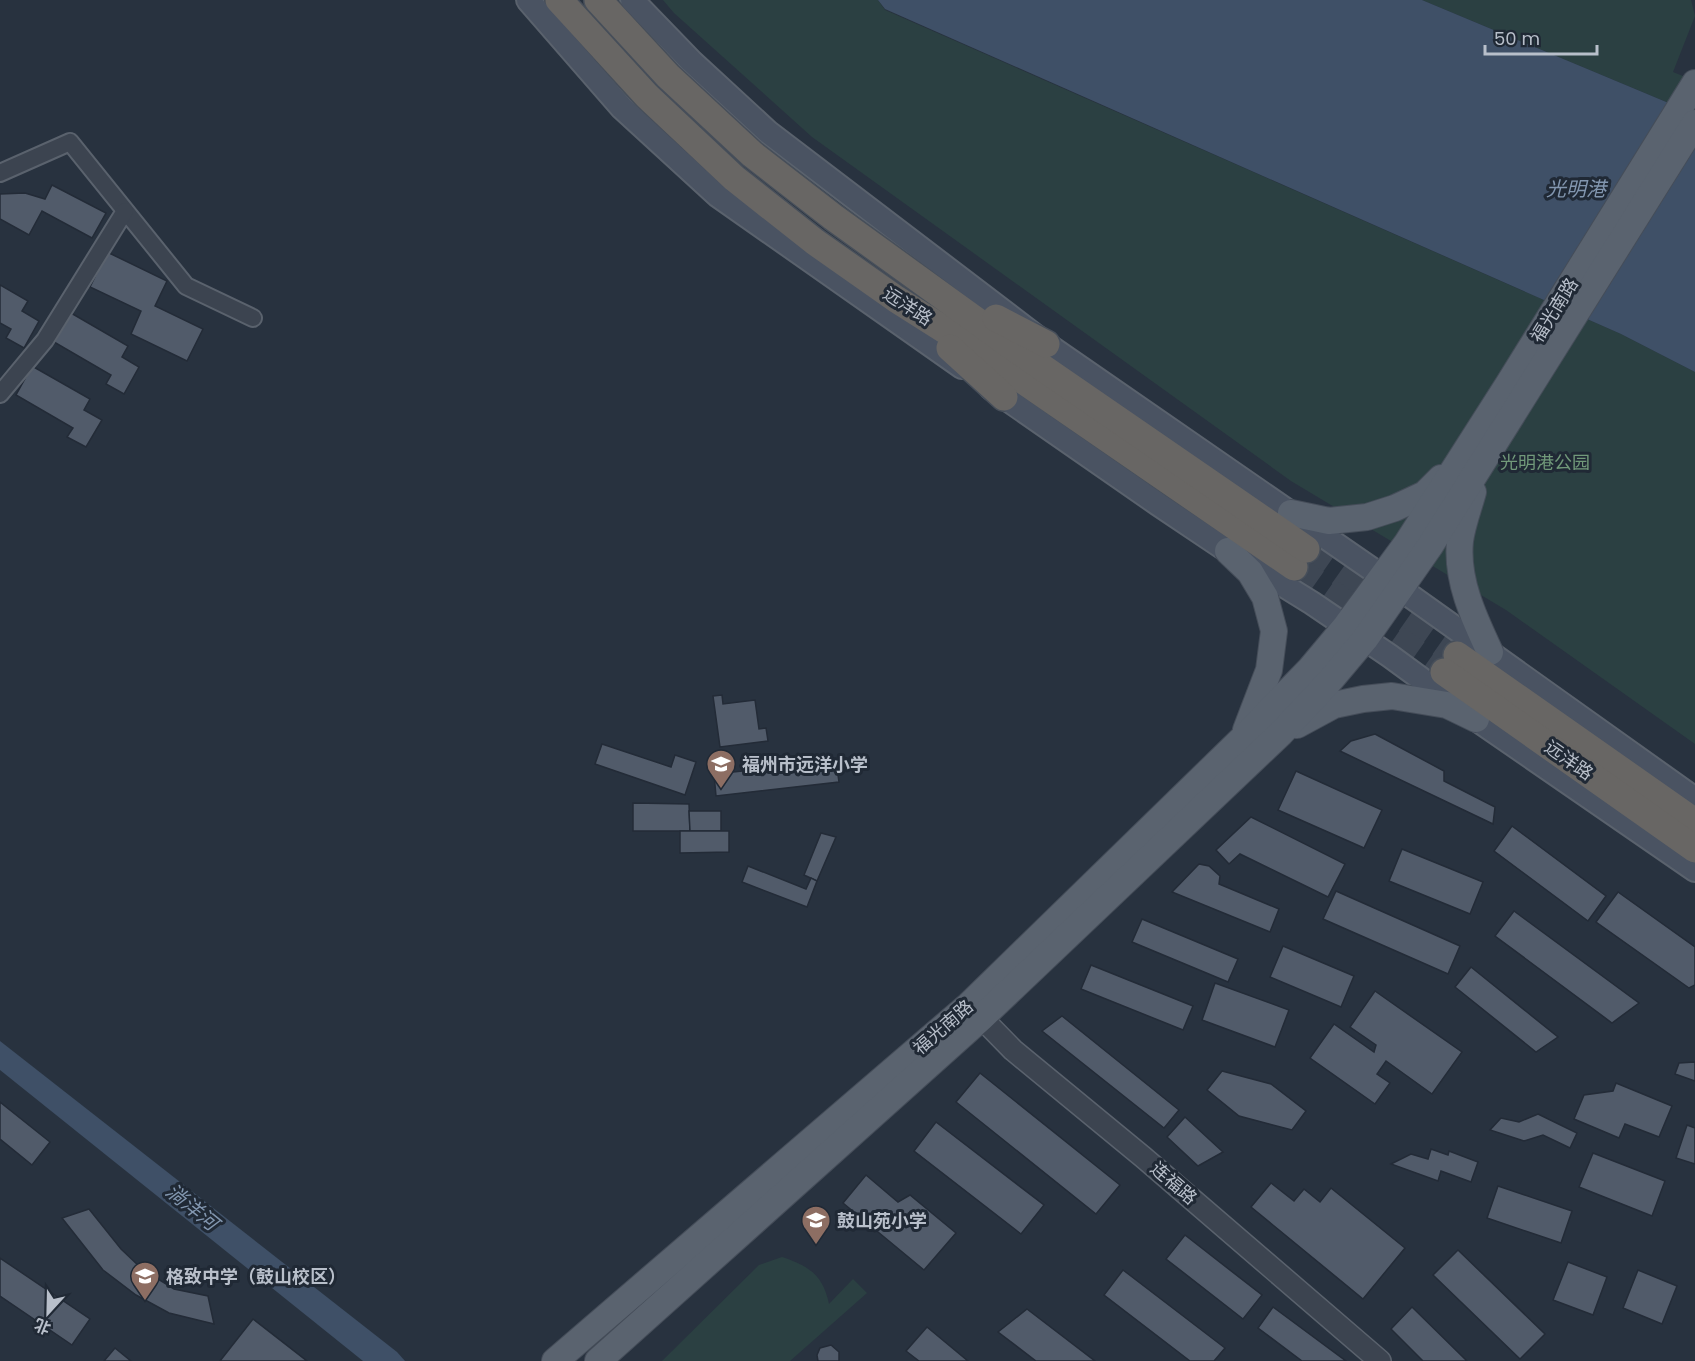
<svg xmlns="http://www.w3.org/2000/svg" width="1695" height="1361" font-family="Poppins,'Noto Sans SC',sans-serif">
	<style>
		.green { fill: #2b4042 }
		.water { fill: #3f5067 }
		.building { fill: #515b6a; stroke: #232b37; stroke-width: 1.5 }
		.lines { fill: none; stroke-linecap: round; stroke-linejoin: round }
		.trunk-tunnel { stroke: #3e4754; stroke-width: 27; stroke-dasharray: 27 14; stroke-linecap: butt }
		.minor-casing { stroke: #5a626d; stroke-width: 20 }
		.tertiary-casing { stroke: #5a626d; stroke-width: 24 }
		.secondary-casing { stroke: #5a626d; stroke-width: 26 }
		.primary-casing { stroke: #454d59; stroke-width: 28 }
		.trunk-casing { stroke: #474f5a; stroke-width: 30 }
		.minor { stroke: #3c4450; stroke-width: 16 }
		.tertiary { stroke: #3c4450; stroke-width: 21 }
		.secondary { stroke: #4a5362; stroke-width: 22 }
		.primary { stroke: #5a636f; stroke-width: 26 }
		.trunk { stroke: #686664; stroke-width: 27 }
		.labels { text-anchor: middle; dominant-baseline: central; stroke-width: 6; stroke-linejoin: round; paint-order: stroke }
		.street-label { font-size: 18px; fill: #b8bfca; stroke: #202935 }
		.park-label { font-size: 18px; fill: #71997a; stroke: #202935 }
		.poi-label { font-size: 18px; font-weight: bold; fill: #b8bfca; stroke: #202935; text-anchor: start }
		.water-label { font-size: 20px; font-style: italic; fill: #8296af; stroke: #202935 }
	</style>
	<rect width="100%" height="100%" fill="#28323f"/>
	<!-- green -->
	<g class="green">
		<path d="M663,0H878L885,10L1621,334L1695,372V744L1506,610L1291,481L812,137L674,13Z"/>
		<path d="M1422,0H1691L1695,16L1673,72L1695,81V114Z"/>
		<path d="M782,1257C809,1266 823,1275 829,1304L853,1279L867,1293L790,1361H662L759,1265Z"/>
	</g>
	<!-- water -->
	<g class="water">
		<path d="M878,0H1422L1695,114V372L1621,334L885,9Z"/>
		<path d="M0,1041L397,1352L405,1361H363L0,1070Z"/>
	</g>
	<!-- building -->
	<g class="building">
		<path d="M52,185L106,213L92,238L42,211L29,235L0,219V194L25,193L45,199Z"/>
		<path d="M107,252L167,281L155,306L203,329L187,361L131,334L141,311L90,287Z"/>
		<path d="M0,285L28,301L22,311L39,321L24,348L6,338L11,329L0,323Z"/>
		<path d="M71,313L128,346L122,357L139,367L124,394L106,384L111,375L54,342Z"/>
		<path d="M32,366L90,399L84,410L102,420L86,447L67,437L73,428L16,395Z"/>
		<path d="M722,695L723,704L755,700L759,729L766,728L768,741L720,747L713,696Z"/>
		<path d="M1375,734L1444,771V781L1495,807L1493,824L1340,751L1351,741Z"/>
		<path d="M602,744L671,767L675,755L696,762L685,795L595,764Z"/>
		<path d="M836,761L839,782L716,796L714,774Z"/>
		<path d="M1296,771L1382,810L1364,848L1278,810Z"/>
		<path d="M633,803L689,804L690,831H633Z"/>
		<path d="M689,811H721V831H690Z"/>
		<path d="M1251,817L1345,864L1328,897L1240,854L1229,864L1216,850Z"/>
		<path d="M1512,826L1606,896L1588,921L1494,851Z"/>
		<path d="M680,831H729V852L680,853Z"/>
		<path d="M821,833L836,837L817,881L804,875Z"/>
		<path d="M1402,849L1483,882L1470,914L1389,881Z"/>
		<path d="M1199,864L1209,866L1220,876L1219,884L1279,909L1270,932L1172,892Z"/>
		<path d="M748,866L806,889L811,878L817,881L807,907L742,882Z"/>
		<path d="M1336,891L1460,946L1448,974L1323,919Z"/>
		<path d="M1618,892L1695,947V985L1689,988L1596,922Z"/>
		<path d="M1514,911L1639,1003L1612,1023L1495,936Z"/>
		<path d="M1142,919L1238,959L1228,982L1132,942Z"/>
		<path d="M1283,946L1354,976L1341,1007L1270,977Z"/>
		<path d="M1091,965L1193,1006L1183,1030L1081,989Z"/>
		<path d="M1471,967L1558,1037L1536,1052L1455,987Z"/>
		<path d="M1215,983L1289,1010L1275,1047L1202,1020Z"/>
		<path d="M1375,991L1462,1052L1432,1094L1386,1061L1377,1074L1390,1083L1375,1104L1310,1058L1334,1024L1374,1052L1376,1045L1350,1027Z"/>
		<path d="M1062,1016L1179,1110L1164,1128L1042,1031Z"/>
		<path d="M1695,1062V1081L1675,1074L1679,1063Z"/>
		<path d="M1222,1071L1271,1084L1306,1111L1292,1130L1239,1116L1207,1090Z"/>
		<path d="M980,1073L1120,1185L1096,1214L956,1102Z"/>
		<path d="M1616,1083L1672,1106L1659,1137L1625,1124L1619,1138L1574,1119L1584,1095L1613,1091Z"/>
		<path d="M0,1102L50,1142L32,1165L0,1139Z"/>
		<path d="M1538,1114L1577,1133L1570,1148L1543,1135L1524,1141L1490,1130L1501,1118L1519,1122Z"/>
		<path d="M1185,1117L1223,1152L1198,1166L1167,1137Z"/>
		<path d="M936,1122L1044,1205L1021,1234L914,1151Z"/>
		<path d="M1687,1125L1695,1128V1164L1676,1158Z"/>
		<path d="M1431,1149L1448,1155L1449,1151L1478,1162L1471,1182L1441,1171L1438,1181L1391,1164L1411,1154L1428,1159Z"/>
		<path d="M1593,1153L1665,1181L1652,1216L1579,1187Z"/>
		<path d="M866,1175L898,1202L910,1195L956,1233L924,1270L843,1203Z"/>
		<path d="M1271,1183L1294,1201L1304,1189L1320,1202L1331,1188L1405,1248L1363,1299L1251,1207Z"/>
		<path d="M1498,1186L1572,1211L1561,1243L1487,1218Z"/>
		<path d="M89,1209L121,1249L142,1269L174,1289L208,1296L214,1324L169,1313L136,1295L103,1270L62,1218Z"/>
		<path d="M1185,1235L1262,1295L1243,1319L1166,1259Z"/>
		<path d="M1458,1250L1545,1334L1520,1359L1433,1275Z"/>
		<path d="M0,1258L90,1319L72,1345L0,1296Z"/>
		<path d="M1568,1262L1607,1277L1593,1315L1553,1300Z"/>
		<path d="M1123,1270L1225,1348L1214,1361H1190L1104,1295Z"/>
		<path d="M1638,1270L1677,1286L1662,1324L1623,1308Z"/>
		<path d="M1273,1307L1346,1361H1302L1258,1328Z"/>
		<path d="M1412,1307L1467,1361H1423L1391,1329Z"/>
		<path d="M1027,1309L1095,1361H1036L998,1332Z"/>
		<path d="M253,1319L307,1361H220Z"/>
		<path d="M927,1327L968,1361H919L906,1351Z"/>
		<path d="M831,1345L839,1352V1361H818L817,1355L820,1348Z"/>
		<path d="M115,1348L131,1361H104Z"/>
	</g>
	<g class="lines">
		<!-- trunk-tunnel -->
		<g class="trunk-tunnel">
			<path d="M1306,549L1457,655"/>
			<path d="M1294,567L1444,672"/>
		</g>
		<!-- minor casing -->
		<g class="minor-casing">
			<g id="minor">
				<path d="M0,173L70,142L186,286L253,318"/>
				<path d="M0,394L45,340L125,211"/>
			</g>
		</g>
		<!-- tertiary casing -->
		<g class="tertiary-casing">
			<path id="tertiary" d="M970,1006L1013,1050L1143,1157L1380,1361"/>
		</g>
		<!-- secondary casing -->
		<g class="secondary-casing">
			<g id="secondary">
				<path d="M528,0L622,108L717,195L962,367"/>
				<path d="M632,0L691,61L768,132L1046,344L1399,588L1695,799"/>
				<path d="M991,388L1158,504L1228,551L1312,603L1390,656L1476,719L1695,870"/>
			</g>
		</g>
		<!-- primary casing -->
		<g class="primary-casing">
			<g id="primary">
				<path d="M1473,492C1469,507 1462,525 1460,541C1456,580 1474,618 1490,652"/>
				<path d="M1291,513L1329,521L1367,517L1395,508L1425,494L1441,478"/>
				<path d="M1228,551L1250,572L1265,597L1274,631L1269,670L1246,730"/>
				<path d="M1297,725L1334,705L1363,699L1392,696L1447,705L1476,719"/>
				<path d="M555,1361L969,1005L1243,738L1310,669L1346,626L1407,543L1509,383L1695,83"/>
				<path d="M598,1361L981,1018L1281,733L1328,683L1365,639L1430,546L1695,123"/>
			</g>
		</g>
		<!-- trunk casing -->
		<g class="trunk-casing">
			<g id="trunk">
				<path d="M559,0L647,96L734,178L815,242L896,299L1005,368L1294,567"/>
				<path d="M598,0L668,76L752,154L833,217L1017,350L1306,549"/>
				<path d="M996,318L1046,344"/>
				<path d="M950,348L1004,397"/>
				<path d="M1457,655L1695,822"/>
				<path d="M1444,672L1695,849"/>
			</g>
		</g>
		<!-- minor -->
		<use href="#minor" class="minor"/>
		<!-- tertiary -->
		<use href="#tertiary" class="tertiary"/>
		<!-- secondary -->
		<use href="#secondary" class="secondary"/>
		<!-- primary -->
		<use href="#primary" class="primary"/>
		<!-- trunk -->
		<use href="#trunk" class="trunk"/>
	</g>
	<!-- icons -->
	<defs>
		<g id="school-pin" transform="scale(1.5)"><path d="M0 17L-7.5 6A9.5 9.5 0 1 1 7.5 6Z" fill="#8d6e63" stroke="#202935"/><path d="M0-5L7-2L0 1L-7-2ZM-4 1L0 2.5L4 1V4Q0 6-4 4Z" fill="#fff"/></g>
	</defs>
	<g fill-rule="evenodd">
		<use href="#school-pin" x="721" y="764"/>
		<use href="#school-pin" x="816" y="1220"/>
		<use href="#school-pin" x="145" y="1276"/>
	</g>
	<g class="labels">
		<!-- street labels -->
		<g class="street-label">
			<text transform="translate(908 306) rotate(33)">远洋路</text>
			<text transform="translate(1554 310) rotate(-58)">福光南路</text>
			<text transform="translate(1569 760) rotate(35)">远洋路</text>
			<text transform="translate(943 1027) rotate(-41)">福光南路</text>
			<text transform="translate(1174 1183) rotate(41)">连福路</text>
		</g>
		<!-- park labels -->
		<g class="park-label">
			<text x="1545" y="462">光明港公园</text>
		</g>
		<!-- poi labels -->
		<g class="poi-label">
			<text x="742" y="764">福州市远洋小学</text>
			<text x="837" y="1220">鼓山苑小学</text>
			<text x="166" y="1276">格致中学（鼓山校区）</text>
		</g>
		<!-- water labels -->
		<g class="water-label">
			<text x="1576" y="189">光明港</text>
			<text transform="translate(192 1207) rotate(39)">淌洋河</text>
		</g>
	</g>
	<!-- north arrow -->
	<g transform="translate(48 1313) rotate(202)" stroke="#202935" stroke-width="4.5" paint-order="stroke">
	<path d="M0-4.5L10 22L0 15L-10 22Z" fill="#b8bfca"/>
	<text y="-9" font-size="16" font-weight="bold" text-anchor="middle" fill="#b8bfca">北</text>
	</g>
	<!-- scale -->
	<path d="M1485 45v9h112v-9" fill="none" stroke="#b8bfca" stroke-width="3"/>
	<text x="1494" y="45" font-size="18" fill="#b8bfca" stroke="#202935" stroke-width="4.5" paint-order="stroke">50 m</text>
</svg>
